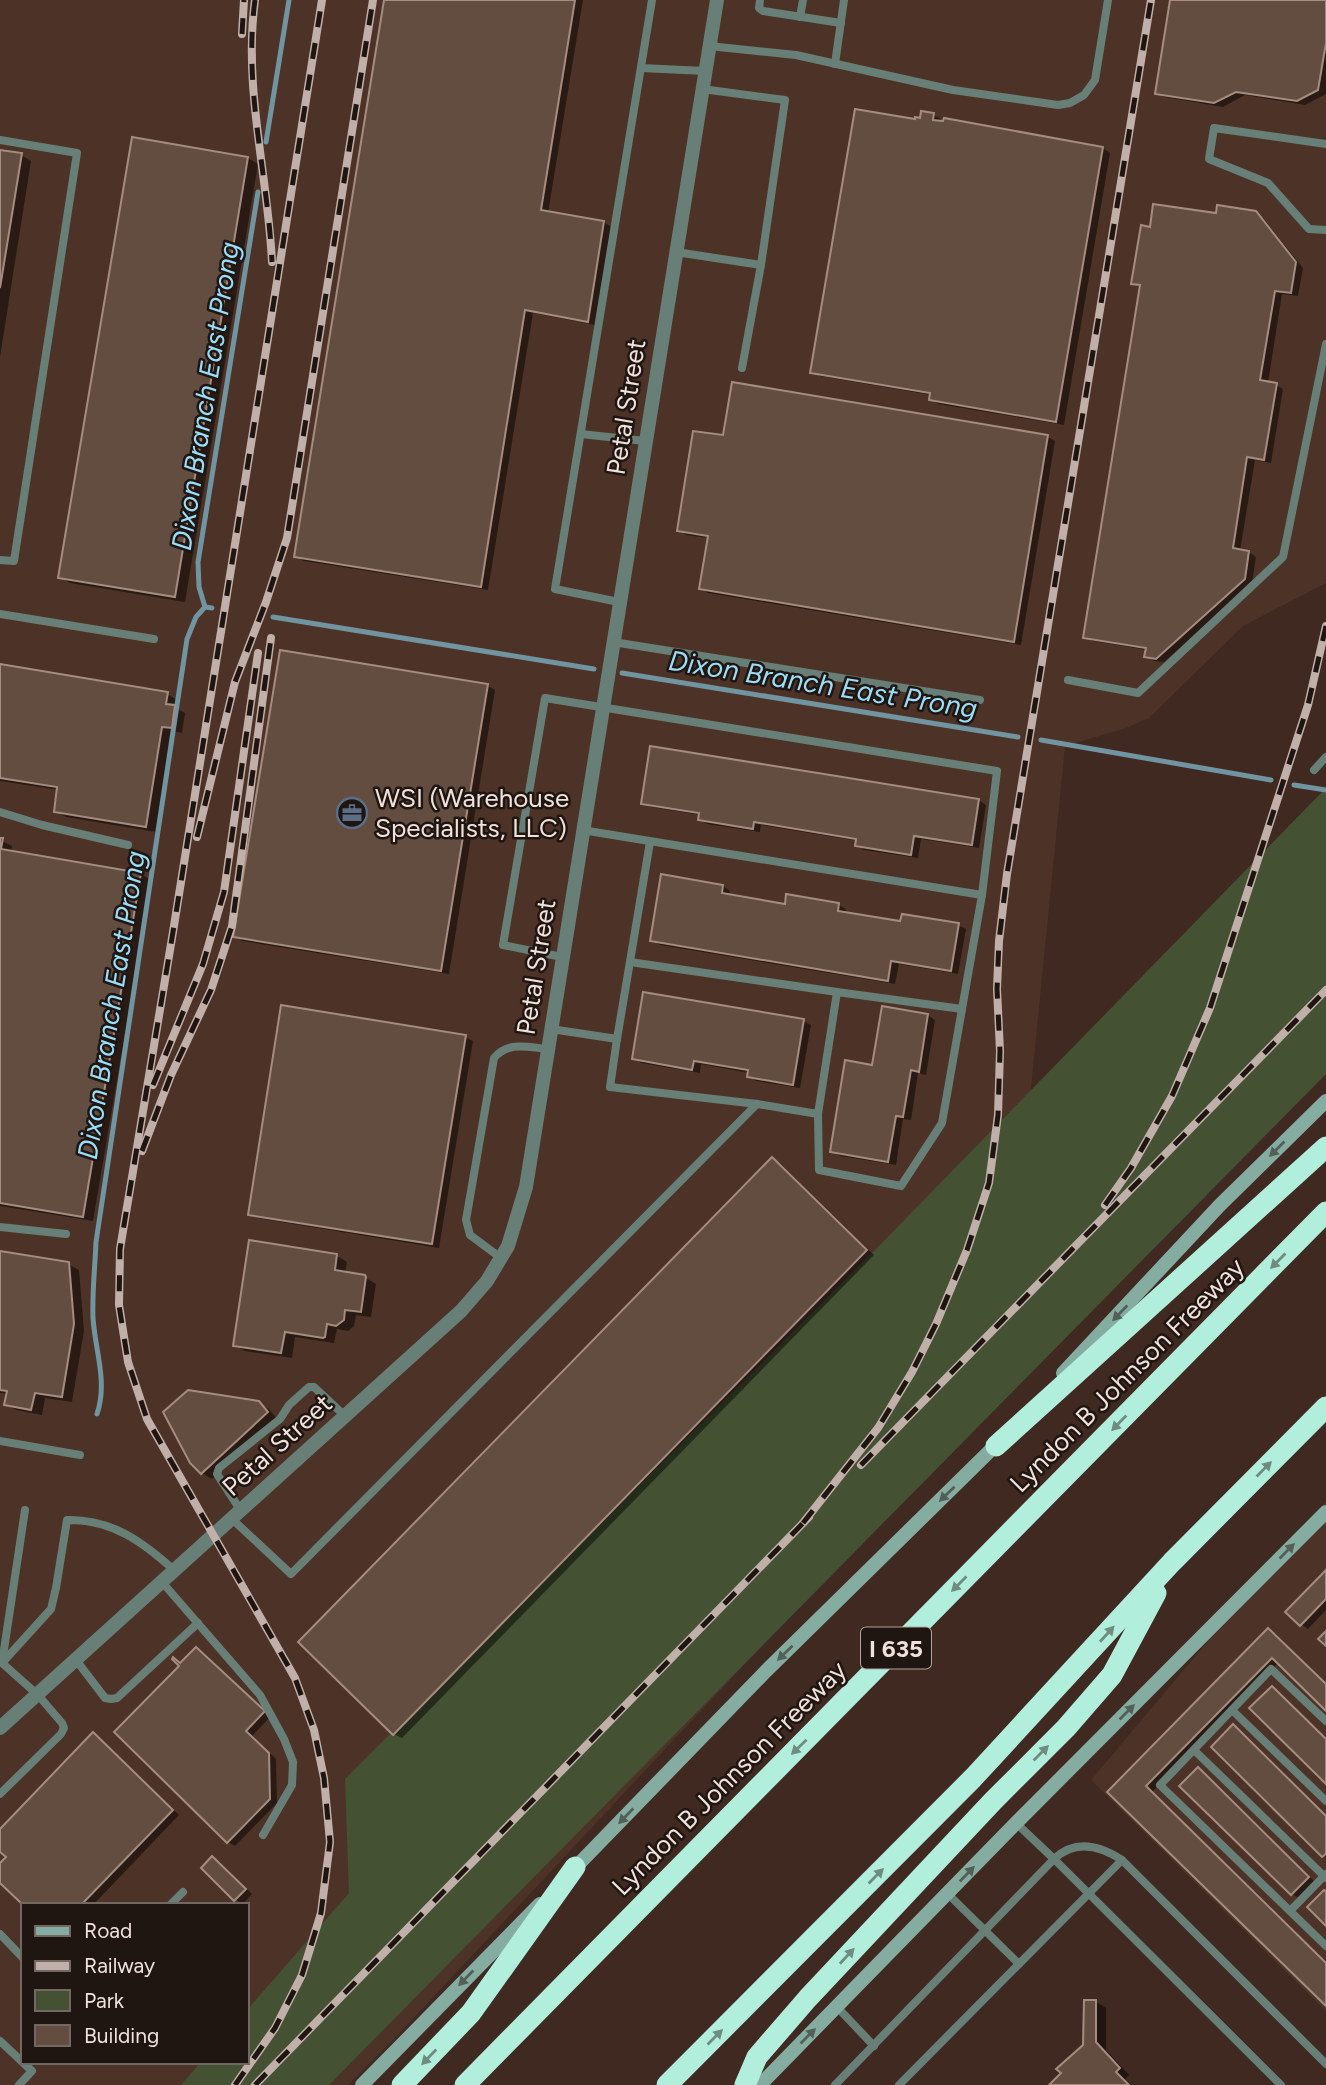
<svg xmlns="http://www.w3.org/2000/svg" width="1326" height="2085" font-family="Figtree,sans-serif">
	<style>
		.built { fill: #4d3327; fill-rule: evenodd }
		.green { fill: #445133 }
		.shadow { fill: #0007 }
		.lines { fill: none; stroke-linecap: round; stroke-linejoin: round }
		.stream { stroke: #7194a1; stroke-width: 5 }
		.building { fill: #634d41; stroke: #a58c80; stroke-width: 2 }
		.lane { stroke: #677f77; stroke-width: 8 }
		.street { stroke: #677f77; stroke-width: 14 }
		.secondary { stroke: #85aca0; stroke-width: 14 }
		.highway { stroke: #b1eedb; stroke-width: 21 }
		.rail-casing { stroke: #c1b0a9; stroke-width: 8 }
		.rail { stroke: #1f1511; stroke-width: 5; stroke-dasharray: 16; stroke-linecap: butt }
		.oneway { fill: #526058 }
		.oneway2 { fill: #6f8c80 }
		.labels { text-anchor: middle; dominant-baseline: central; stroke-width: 5; stroke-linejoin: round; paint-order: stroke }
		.shield { fill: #1f1511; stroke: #b1a49e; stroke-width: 2 }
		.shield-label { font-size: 24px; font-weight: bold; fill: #f0e1db }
		.street-label { font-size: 26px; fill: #f0e1db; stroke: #1f1511 }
		.poi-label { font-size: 26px; fill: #f0e1db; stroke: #1f1511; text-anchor: start }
		.water-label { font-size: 28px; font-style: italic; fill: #99ddf8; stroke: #1f1511 }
	</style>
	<rect width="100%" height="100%" fill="#3f2920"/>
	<!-- built -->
	<g class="built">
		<path d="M0,0H1326V583L1243,626L1149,718L1126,728L1065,746L1001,1390L395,2038L348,2085H0ZM23,1905H247V2062H23Z"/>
		<path d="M1326,1501V2011L1091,1780Z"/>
	</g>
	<!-- green -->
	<path class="green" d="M1326,788V1074L329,2085H181L201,2062H247V2010L349,1893L345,1779L875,1250Z"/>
	<!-- shadow -->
	<g class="shadow">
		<path d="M386,0H583L548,213L604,222L611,227L595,325L533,313L488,590L304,561L296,556Z"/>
		<path d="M1172,0H1326V94L1305,105L1245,95L1223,107L1164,97L1157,93Z"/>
		<path d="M933,115L941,119L940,123L1103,148L1110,153L1064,425L938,404L931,399V395L820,376L812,372L916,121Z"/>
		<path d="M133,139L248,158L258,164L185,602L70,583L60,577Z"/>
		<path d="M0,152L21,155L31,161L0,357Z"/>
		<path d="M1255,213L1263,218L1303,268L1298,296L1282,294L1268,383L1276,385L1283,389L1271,463L1255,460L1240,551L1249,552L1256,557L1252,583L1164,662L1154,661L1146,656L1147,650L1093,641L1085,637L1142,288L1133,283L1151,229L1217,215Z"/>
		<path d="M733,384L1048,437L1055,441L1021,645L708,593L701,589L709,538L686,535L679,530L724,437Z"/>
		<path d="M0,666L167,694L177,700L176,708L185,713L182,733L172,731L156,832L66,817L55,811L59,790L0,781Z"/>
		<path d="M488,686L495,690L449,974L242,941L235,936Z"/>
		<path d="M652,748L979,800L986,805L979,848L921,839L918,858L864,850L857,845L858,841L761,825L760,832L707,824L700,819V815L651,807L643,803Z"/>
		<path d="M0,840L12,846L11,853L141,874L151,880L93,1221L0,1206Z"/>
		<path d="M723,886L730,891L729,896L786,906L838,905L846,909L845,914L902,923L958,925L966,929L958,974L899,964L895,984L660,945L652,940Z"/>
		<path d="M928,1015L935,1020L926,1075L918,1073L911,1120L903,1119L896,1165L840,1156L832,1151L874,1067Z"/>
		<path d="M803,1021L811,1025L800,1088L756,1081L749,1076V1073L701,1064L700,1073L641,1063L634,1058Z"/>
		<path d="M465,1037L473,1041L439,1248L257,1218L250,1214Z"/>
		<path d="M772,1159L780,1163L874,1255L402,1738L394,1734L300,1642Z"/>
		<path d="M0,1252L68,1264L79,1270L84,1331L72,1402L45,1398L42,1415L16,1410L6,1404L8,1394L0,1393Z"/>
		<path d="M337,1256L347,1262L345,1274L364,1277L376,1284L371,1317L356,1315L354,1326L348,1331L337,1329L334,1343L295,1337L292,1358L245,1351L234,1345Z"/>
		<path d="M258,1403L269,1409L277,1419L212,1479L202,1473Z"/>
		<path d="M1326,1572V1610L1308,1629L1301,1624Z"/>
		<path d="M1269,1630L1276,1634L1326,1683V1708L1279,1662L1152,1792L1326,1962V2004L1110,1792Z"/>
		<path d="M196,1649L204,1653L271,1716L252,1736L276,1759L277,1803L235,1846L228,1842Z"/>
		<path d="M1272,1688L1279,1692L1326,1738V1782Z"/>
		<path d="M1234,1726L1241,1731L1326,1815V1858L1213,1747Z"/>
		<path d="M94,1735L101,1739L179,1815L93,1905H25L0,1881V1866L8,1857L0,1849V1831Z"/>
		<path d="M1198,1769L1205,1774L1315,1882L1299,1898L1292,1894Z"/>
		<path d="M213,1858L220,1862L252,1894L243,1904L235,1899Z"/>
		<path d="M1096,2002L1106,2008V2050L1129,2075L1125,2079L1131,2085H1052L1085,2045Z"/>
	</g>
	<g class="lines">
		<!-- stream -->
		<g class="stream">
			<path d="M266,142L289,0"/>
			<path d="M205,607L199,587L198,562L258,192"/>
			<path d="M273,617L594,669"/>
			<path d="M622,673L1018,737"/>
			<path d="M1041,740L1271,780"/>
			<path d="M1294,785L1326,790"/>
			<path d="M97,1414C108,1382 95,1350 93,1318C92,1293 95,1267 96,1242L187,639L196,617L205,607L212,608"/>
		</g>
	</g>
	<!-- building -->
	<g class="building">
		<path d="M384,0H575L541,210L604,221L588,322L525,310L481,587L294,557Z"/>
		<path d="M1170,0H1326V43L1318,90L1297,101L1236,92L1214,103L1155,94Z"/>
		<path d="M855,109L915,119V117L920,118L921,111L934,113L933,120L943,121L944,118L1103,147L1056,422L929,400L930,393L810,373Z"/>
		<path d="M132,137L248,157L175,597L58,578Z"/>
		<path d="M0,150L22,153L0,288Z"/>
		<path d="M1153,204L1216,213L1217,205L1256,211L1296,262L1291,293L1275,291L1260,380L1277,383L1264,460L1247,457L1233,548L1249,551L1245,579L1156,659L1144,657L1146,648L1083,638L1140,285L1131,284L1141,225L1150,227Z"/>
		<path d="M732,382L1048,435L1014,642L699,589L708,536L677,531L693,431L723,435Z"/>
		<path d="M280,650L488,684L441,971L233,937Z"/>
		<path d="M0,664L168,692L166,704L175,705L172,728L162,727L146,827L54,812L57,787L0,778Z"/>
		<path d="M650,746L979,799L972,845L914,836L911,855L855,846L856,839L754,822L753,829L698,820L699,813L641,804Z"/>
		<path d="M0,838H3L1,849L141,873L83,1217L0,1203Z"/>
		<path d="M661,874L723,885L722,893L785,904L786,894L839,903L838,911L900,921L902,914L959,923L951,971L891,961L888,981L650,941Z"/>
		<path d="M643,992L804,1019L793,1085L747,1077L748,1070L694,1061L692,1070L632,1059Z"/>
		<path d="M281,1005L466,1035L432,1244L248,1215Z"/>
		<path d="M882,1006L928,1014L919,1072L911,1070L903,1117L896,1116L888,1162L830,1152L845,1060L872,1065Z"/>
		<path d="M772,1157L867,1250L393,1735L298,1642Z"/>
		<path d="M249,1240L337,1254L335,1270L365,1275L366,1277L361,1312L345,1310L344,1320L336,1326L327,1324L325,1337L323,1338L285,1332L281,1353L233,1346Z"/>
		<path d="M0,1251L69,1262L74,1324L62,1397L35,1393L31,1410L4,1405L7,1391L0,1390Z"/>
		<path d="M188,1390L259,1401L268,1412L201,1474L190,1463L163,1412Z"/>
		<path d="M1326,1570V1599L1300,1626L1285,1612Z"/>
		<path d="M1268,1628L1326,1684V1711L1272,1658L1146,1786L1326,1963V2006L1107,1792Z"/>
		<path d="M1326,1631V1646L1318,1639Z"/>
		<path d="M196,1647L265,1711L246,1731L269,1753L270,1799L227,1843L114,1732L179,1666L172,1659L173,1657L180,1663Z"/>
		<path d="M1272,1686L1326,1739V1784L1249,1708Z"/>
		<path d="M1233,1724L1326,1816V1854L1322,1857L1211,1747Z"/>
		<path d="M93,1732L173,1810L81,1905H23L0,1883V1863L6,1857L0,1852V1829Z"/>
		<path d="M1198,1767L1309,1877L1291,1895L1179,1786Z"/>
		<path d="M212,1856L246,1889L234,1901L201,1868Z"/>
		<path d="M1324,1890L1326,1891V1926L1307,1907Z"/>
		<path d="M1084,2000H1096V2042L1120,2068L1116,2072L1129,2085H1049L1061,2073L1056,2069L1083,2045Z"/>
	</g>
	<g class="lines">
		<!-- lane -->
		<g class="lane">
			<path d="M760,0L759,8L763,11L841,23"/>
			<path d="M800,17L803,0"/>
			<path d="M709,46L796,55L953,90L1058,105L1070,103L1084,95L1095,80L1108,0"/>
			<path d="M835,64L844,0"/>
			<path d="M641,68L705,71"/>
			<path d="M0,140L77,153L14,561L0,560"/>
			<path d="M1326,144L1214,128L1209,159L1268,183L1309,229L1326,230"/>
			<path d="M676,252L761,265L785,100L702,89"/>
			<path d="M742,368L761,265"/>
			<path d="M581,434L645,441"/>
			<path d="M619,602L555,589L652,0"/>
			<path d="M0,614L154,639"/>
			<path d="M613,642L980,700"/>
			<path d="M1068,680L1138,693L1283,557L1326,344"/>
			<path d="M1314,770L1326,757"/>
			<path d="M0,812L42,825L128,845"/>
			<path d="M562,957L503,945L545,698L997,771L982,895L582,830"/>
			<path d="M630,962L837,992"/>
			<path d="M551,1029L617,1039L650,842"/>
			<path d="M617,1039L610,1087L757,1104L818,1114L837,992L962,1009L982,895"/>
			<path d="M818,1114L819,1170L901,1186L942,1123L962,1009"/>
			<path d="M0,1227L66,1234"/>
			<path d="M501,1258L470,1235L466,1220L494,1058C508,1041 527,1047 548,1049"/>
			<path d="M0,1441L80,1455"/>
			<path d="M241,1511L217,1474L219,1468L280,1419L289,1405L309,1387H314L345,1416"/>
			<path d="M232,1519L291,1574L757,1104"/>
			<path d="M162,1582L260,1695L284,1739L293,1762L292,1785L263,1835"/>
			<path d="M76,1660L105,1698L111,1699L117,1698L198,1623"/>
			<path d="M2,1663L51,1609L56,1588L67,1520C112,1519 143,1542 175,1571"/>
			<path d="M1232,1710L1326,1801"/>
			<path d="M1326,1721L1271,1669L1160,1785L1326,1946"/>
			<path d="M1194,1750L1326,1878"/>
			<path d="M0,1794L61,1734L64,1728L62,1723L38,1695L2,1663L25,1510"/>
			<path d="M1016,1823L1054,1859C1075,1839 1099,1845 1122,1860L1326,2064"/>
			<path d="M948,1894L1019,1964"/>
			<path d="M170,1905L183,1892"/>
			<path d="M1290,1911L1326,1874"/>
			<path d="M0,1934L23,1958"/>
			<path d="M837,2007L874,2046"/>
			<path d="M0,2041L32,2071L19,2085"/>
			<path d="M835,2085L1054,1859L1281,2085"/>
			<path d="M899,2085L1122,1860"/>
		</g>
		<!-- street -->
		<path class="street" d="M0,1728L461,1311L487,1281L508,1246L526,1187L717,0"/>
		<!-- secondary -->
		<g class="secondary">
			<path d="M1063,1373L1220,1205L1326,1101"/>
			<path d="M571,1872L766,1671L1001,1440"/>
			<path d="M362,2085L540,1904"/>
			<path d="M760,2085L1016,1823L1326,1512"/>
		</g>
		<!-- highway -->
		<g class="highway">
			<path d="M996,1446L1326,1147"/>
			<path d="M402,2085L471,2013L575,1867"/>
			<path d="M465,2085L1326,1212"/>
			<path d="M667,2085L973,1778L1172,1562L1326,1407"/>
			<path d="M745,2085L757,2057L808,1998L993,1801L1066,1728L1112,1675L1156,1593"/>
		</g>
		<!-- rail casing -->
		<g class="rail-casing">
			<g id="rail">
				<path d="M255,0C243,88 268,175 272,262"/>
				<path d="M242,34L244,0"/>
				<path d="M197,837L235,682L266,602L287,538L373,0"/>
				<path d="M153,1085L203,964L224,892L258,653"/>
				<path d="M142,1151L171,1075L211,990L232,926L271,638"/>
				<path d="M1105,1205L1131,1168L1172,1096L1210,1008L1308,705L1326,626"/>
				<path d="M861,1465L1326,990"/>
				<path d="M803,1523L878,1428L912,1372L936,1324L967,1250L989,1183L998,1115L1000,1051L997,989L999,941L1007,874L1151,0"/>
				<path d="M235,2085L275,2028L302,1975L321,1913L330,1842L324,1778L314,1730L295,1678L147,1419L128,1362L119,1305L120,1249L173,932L322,0"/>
				<path d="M255,2085L809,1517"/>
			</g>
		</g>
		<!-- rail -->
		<use href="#rail" class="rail"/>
	</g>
	<!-- one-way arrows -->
	<defs><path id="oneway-solid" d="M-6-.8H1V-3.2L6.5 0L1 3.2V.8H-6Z" transform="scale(1.75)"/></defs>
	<g class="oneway">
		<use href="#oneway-solid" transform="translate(1277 1149) rotate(135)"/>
		<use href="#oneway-solid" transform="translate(1120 1313) rotate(134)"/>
		<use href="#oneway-solid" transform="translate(947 1494) rotate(136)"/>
		<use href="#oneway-solid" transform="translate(1287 1551) rotate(-45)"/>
		<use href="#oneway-solid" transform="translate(785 1653) rotate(136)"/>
		<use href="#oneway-solid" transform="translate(1127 1712) rotate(-45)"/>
		<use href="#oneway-solid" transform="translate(626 1816) rotate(134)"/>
		<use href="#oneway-solid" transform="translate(967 1874) rotate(-46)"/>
		<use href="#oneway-solid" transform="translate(466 1978) rotate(134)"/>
		<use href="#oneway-solid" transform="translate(808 2036) rotate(-45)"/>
	</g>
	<g class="oneway2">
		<use href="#oneway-solid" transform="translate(1278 1261) rotate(135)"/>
		<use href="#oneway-solid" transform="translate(1119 1423) rotate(134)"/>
		<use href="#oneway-solid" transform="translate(1264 1469) rotate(-45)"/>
		<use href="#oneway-solid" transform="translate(959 1584) rotate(135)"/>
		<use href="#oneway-solid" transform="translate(1107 1634) rotate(-48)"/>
		<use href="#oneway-solid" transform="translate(799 1747) rotate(136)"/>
		<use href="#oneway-solid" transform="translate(1041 1753) rotate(-45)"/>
		<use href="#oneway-solid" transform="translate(876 1876) rotate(-45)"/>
		<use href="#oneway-solid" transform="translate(847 1956) rotate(-47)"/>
		<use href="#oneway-solid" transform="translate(715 2037) rotate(-45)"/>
		<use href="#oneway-solid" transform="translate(429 2057) rotate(134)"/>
	</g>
	<!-- icons -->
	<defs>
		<g id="office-ring" transform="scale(1.575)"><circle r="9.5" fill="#1f1511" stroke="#5c6f8a" stroke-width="1.5"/><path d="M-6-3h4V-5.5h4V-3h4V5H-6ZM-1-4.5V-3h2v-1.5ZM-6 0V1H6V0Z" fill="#5c6f8a"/></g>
	</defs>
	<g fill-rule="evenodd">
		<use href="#office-ring" x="352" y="813"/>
	</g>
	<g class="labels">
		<!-- shield labels -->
		<rect class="shield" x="861" y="1627.5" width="70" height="41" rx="5"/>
		<g class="shield-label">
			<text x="896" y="1648">I 635</text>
		</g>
		<!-- street labels -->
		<g class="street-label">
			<text transform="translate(626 407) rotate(-81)">Petal Street</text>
			<text transform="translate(536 967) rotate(-81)">Petal Street</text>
			<text transform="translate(1127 1375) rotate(-45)">Lyndon B Johnson Freeway</text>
			<text transform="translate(277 1445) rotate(-42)">Petal Street</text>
			<text transform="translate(729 1778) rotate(-45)">Lyndon B Johnson Freeway</text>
		</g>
		<!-- poi labels -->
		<g class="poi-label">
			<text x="375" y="798">WSI (Warehouse<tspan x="375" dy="30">Specialists, LLC)</tspan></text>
		</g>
		<!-- water labels -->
		<g class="water-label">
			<text transform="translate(205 396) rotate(-81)">Dixon Branch East Prong</text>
			<text transform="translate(823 684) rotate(9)">Dixon Branch East Prong</text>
			<text transform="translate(111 1005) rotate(-81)">Dixon Branch East Prong</text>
		</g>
	</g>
	<!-- legend -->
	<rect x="21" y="1903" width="228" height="161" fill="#1f1511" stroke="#736762" stroke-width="2"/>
	<rect x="35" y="1926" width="35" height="10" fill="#85aca0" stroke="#736762" stroke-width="2"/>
	<text x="84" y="1938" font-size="21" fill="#f0e1db">Road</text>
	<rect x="35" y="1961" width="35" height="10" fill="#c1b0a9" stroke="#736762" stroke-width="2"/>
	<text x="84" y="1973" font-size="21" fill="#f0e1db">Railway</text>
	<rect x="35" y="1990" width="35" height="21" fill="#445133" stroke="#736762" stroke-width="2"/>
	<text x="84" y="2008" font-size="21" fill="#f0e1db">Park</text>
	<rect x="35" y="2025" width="35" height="21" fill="#634d41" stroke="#736762" stroke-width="2"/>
	<text x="84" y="2043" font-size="21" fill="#f0e1db">Building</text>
</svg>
